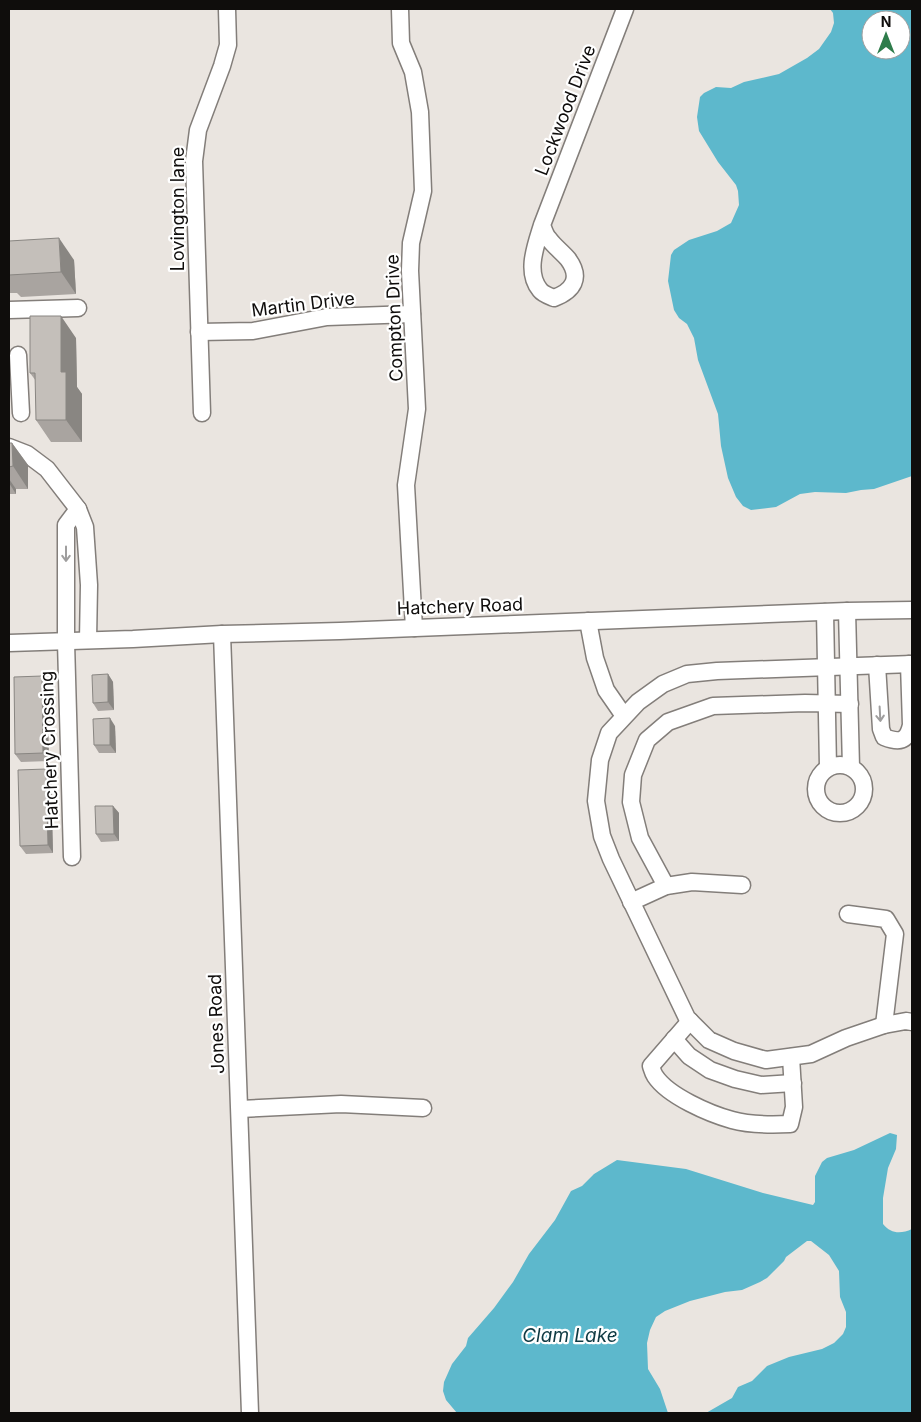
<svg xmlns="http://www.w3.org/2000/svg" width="921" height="1422" font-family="Inter,sans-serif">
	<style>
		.water { fill: #5db8cc; fill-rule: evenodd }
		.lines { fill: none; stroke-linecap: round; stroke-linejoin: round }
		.minor-casing { stroke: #837e7a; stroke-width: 19 }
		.minor { stroke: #fff; stroke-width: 16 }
		.wall { fill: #a9a4a0 }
		.shaded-wall { fill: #898682 }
		.building { fill: #c4bfba; stroke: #898682 }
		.oneway { stroke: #9f9e9e }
		.labels { text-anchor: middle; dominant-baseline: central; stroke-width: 4.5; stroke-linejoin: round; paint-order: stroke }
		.street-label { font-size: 18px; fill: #0f0d0c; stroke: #fff }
		.water-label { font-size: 19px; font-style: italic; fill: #0f3a43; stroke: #fff }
	</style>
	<rect width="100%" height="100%" fill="#eae5e0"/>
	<!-- water -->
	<g class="water">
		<path d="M830,9H912V476L874,489L861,490L846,493L815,492L800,494L776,507L751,510L743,506L736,497L728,478L721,446L718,414L698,360L694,338L687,324L679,318L674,310L668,281L671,255L674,250L689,240L717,231L731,223L739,205L738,191L736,185L718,162L699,131L697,117L700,97L704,93L716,87L731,88L744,82L779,74L807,58L819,49L831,32L834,23L833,13ZM871,20H901V50H871Z"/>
		<path d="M890,1133L897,1135L896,1149L888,1168L883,1198V1224C891,1234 901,1234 912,1229V1413H706L732,1398L738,1387L752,1381L767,1366L789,1357L822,1349L834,1343L843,1334L846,1327V1312L840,1297L839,1271L829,1255L811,1241H807L786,1257L784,1261L767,1278L760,1282L742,1290L725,1292L690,1301L665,1311L656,1317L650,1330L647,1343L648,1369L660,1389L668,1413H457L446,1400L443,1391L444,1382L452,1364L466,1346L468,1338L494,1308L513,1282L529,1254L555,1220L571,1191L582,1186L594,1174L617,1160L686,1169L763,1193L813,1205L815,1202V1176L822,1162L827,1158L854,1150Z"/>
	</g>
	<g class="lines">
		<!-- minor casing -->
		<g class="minor-casing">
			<g id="minor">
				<path d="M400,9L401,43L413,72L420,112L423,191L411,243L410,271L417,409L406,485L414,628"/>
				<path d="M542,225C544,230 545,235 549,239C554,246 562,252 568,259C582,278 573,291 554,298C549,296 543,294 540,290C525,272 536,245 542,225L625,9"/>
				<path d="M9,310L78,308"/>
				<path d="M199,332L253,331L327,317L412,314"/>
				<path d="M18,355L21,413"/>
				<path d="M202,413L194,161L198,130L222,66L228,45L227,9"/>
				<path d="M9,447L27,454L47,469L78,509L85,527L89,585L88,640"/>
				<path d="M847,611L851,767"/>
				<path d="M825,612L828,767"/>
				<path d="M588,621L595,658L606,690L624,716"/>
				<path d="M222,634L250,1413"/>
				<path d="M9,643L133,639L222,634L340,631L847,611L912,610"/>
				<path d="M912,664L717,671L687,674L663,684L638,702L609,733L600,760L596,801L602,836L611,859L687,1018L709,1040L734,1051L766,1060L811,1054L846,1038L884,1025L906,1021L912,1022"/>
				<path d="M877,665L881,729L884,737C899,743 907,742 911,725L909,664"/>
				<circle cx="840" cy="789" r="24"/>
				<path d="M72,857L66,642V525L78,509"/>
				<path d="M666,886L640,838L631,802L633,775L647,740L668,722L713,706L805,703L850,704"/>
				<path d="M631,902L666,886L692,882L742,885"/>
				<path d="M848,914L886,919L895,934L884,1025"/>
				<path d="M690,1021L651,1066C652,1069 653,1073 655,1076C668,1096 710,1114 732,1120C750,1125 771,1125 790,1124L794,1107L791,1057"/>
				<path d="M674,1039L689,1056L710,1070L735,1079L761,1085L793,1083"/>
				<path d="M240,1109L341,1104L423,1108"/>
			</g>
		</g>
		<!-- minor -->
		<use href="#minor" class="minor"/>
	</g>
	<!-- wall -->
	<g class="wall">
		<path d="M9,241L74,260L76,294L21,297L17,293H9Z"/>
		<path d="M76,338L77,387L82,394V442H51L36,420V381L30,373Z"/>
		<path d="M9,443H12L28,465V489H16V494H9Z"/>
		<path d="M108,674L113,682L114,710L98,711L93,703Z"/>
		<path d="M47,684L49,761L21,762L15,754Z"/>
		<path d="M115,726L116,753H99L94,745Z"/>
		<path d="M51,777L53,853L26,854L20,846Z"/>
		<path d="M113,806L119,813V841L101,842L96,834Z"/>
	</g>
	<!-- shaded-wall -->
	<g class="shaded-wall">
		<path d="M59,238L74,260L76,294L61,272Z"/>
		<path d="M61,316L76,338L77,387L82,394V442L66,420L61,372Z"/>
		<path d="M12,443L28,465V489L13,466Z"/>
		<path d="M9,479L16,489V494L9,483Z"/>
		<path d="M108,674L113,682L114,710L108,702Z"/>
		<path d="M42,676L47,684L49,761L43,753Z"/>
		<path d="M110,718L115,726L116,753L110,745Z"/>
		<path d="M46,769L51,777L53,853L48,845Z"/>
		<path d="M113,806L119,813V841L114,834Z"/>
	</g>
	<!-- building -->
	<g class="building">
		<path d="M59,238L61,272L9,275V241Z"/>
		<path d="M30,316H61V372H66V420H36L35,373H30Z"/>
		<path d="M9,443H12L13,466L9,467Z"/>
		<path d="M108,674V702L93,703L92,675Z"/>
		<path d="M42,676L43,753L15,754L14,677Z"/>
		<path d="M110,718V745H94L93,719Z"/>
		<path d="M46,769L48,845L20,846L18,770Z"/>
		<path d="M95,806H113L114,834H96Z"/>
	</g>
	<!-- one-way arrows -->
	<defs><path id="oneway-shaft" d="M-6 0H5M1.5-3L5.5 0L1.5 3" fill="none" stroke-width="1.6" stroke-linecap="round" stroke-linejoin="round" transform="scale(1.25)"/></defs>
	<g class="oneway">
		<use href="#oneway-shaft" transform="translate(66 554) rotate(90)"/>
		<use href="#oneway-shaft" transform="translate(880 714) rotate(87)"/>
	</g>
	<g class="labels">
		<!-- street labels -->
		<g class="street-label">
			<text transform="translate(565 110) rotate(-69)">Lockwood Drive</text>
			<text transform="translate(177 209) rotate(-90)">Lovington lane</text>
			<text transform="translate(303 304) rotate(-7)">Martin Drive</text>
			<text transform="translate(394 318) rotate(-92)">Compton Drive</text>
			<text transform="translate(460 606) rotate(-2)">Hatchery Road</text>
			<text transform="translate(49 750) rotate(-92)">Hatchery Crossing</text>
			<text transform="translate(216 1024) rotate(-92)">Jones Road</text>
		</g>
		<!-- water labels -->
		<g class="water-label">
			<text x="570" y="1335">Clam Lake</text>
		</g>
	</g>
	<!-- border -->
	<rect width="921" height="1422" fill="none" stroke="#0f0d0c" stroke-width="20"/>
	<!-- north arrow -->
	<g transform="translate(886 35)"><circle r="24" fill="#ffffff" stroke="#9f9e9e"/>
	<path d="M0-4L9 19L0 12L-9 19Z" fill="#2e7c4b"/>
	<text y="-8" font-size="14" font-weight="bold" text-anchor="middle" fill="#0f0d0c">N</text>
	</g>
</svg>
